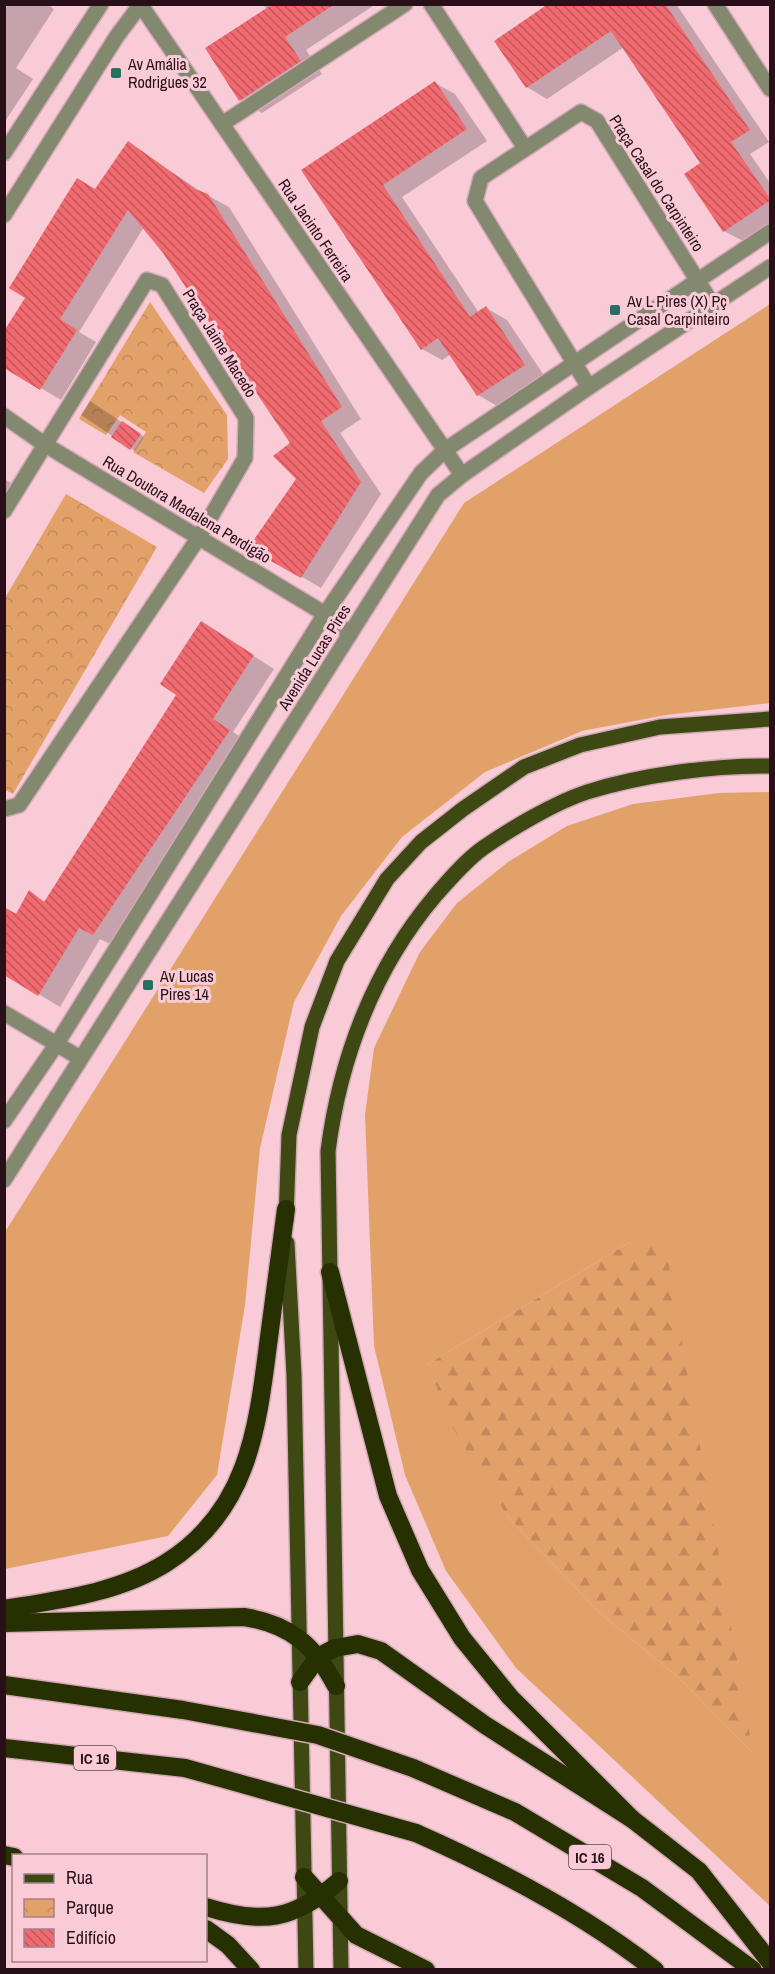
<svg xmlns="http://www.w3.org/2000/svg" width="775" height="1974" font-family="'Archivo Narrow',sans-serif">
	<style>
		.green { fill: #e3a16a; fill-rule: evenodd }
		.forest { fill: url(#forest-firs) }
		.park { fill: url(#park-crowns) }
		.shadow { fill: #0003 }
		.building { fill: url(#building-back-hatch) }
		.lines { fill: none; stroke-linecap: round; stroke-linejoin: round }
		.minor-casing { stroke: #d3a9b5; stroke-width: 18 }
		.major-casing { stroke: #d3a9b5; stroke-width: 18 }
		.highway-casing { stroke: #d3a9b5; stroke-width: 21 }
		.minor { stroke: #82896e; stroke-width: 15 }
		.major { stroke: #3d4813; stroke-width: 15 }
		.highway { stroke: #273000; stroke-width: 18 }
		.highway-bridge-casing { stroke: #d3a9b5; stroke-width: 21; stroke-linecap: butt }
		.highway-bridge { stroke: #273000; stroke-width: 18 }
		.poi-dot { fill: #296e62; stroke: #f8cbd7; stroke-width: 2 }
		.labels { text-anchor: middle; dominant-baseline: central; stroke-width: 6; stroke-linejoin: round; paint-order: stroke }
		.shield { fill: #f8cbd7; stroke: #674751; stroke-width: 1.5 }
		.shield-label { font-size: 15px; font-weight: bold; fill: #290f18 }
		.poi-label { font-size: 16px; fill: #290f18; stroke: #f8cbd7; text-anchor: start }
		.street-label { font-size: 16px; fill: #290f18; stroke: #f8cbd7 }
	</style>
	<defs>
		<pattern id="forest-firs" width="22" height="20" patternUnits="userSpaceOnUse" patternTransform="scale(1.5)"><rect width="22" height="20" fill="#e3a16a"/><path d="M5 1l3.5 6h-7zM16 11l3.5 6h-7z" fill="#c3895b"/></pattern>
		<pattern id="park-crowns" width="20" height="18" patternUnits="userSpaceOnUse" patternTransform="scale(1.5)"><rect width="20" height="18" fill="#e3a16a"/><path d="M2 6a3 3 0 1 1 6 0M12 15a3 3 0 1 1 6 0" fill="none" stroke="#c3895b"/></pattern>
		<pattern id="building-back-hatch" width="6" height="6" patternUnits="userSpaceOnUse" patternTransform="scale(1.5)"><rect width="6" height="6" fill="#f16a70"/><path d="M-1 5l2 2M0 0l6 6M5-1l2 2" fill="none" stroke="#c3565b"/></pattern>
	</defs>
	<rect width="100%" height="100%" fill="#f8cbd7"/>
	<!-- green -->
	<g class="green">
		<path d="M770,304V703L666,715L582,731L485,772L402,837L341,916L294,1002L260,1148L245,1305L217,1475L168,1536L5,1569V1232L464,503Z"/>
		<path d="M770,792V1906L516,1668L446,1571L405,1475L374,1346L365,1115L374,1048L420,952L457,903L508,862L567,826L633,804L719,793ZM630,1242L752,1752L680,1679L599,1612L508,1517L428,1364Z"/>
	</g>
	<!-- forest -->
	<path class="forest" d="M630,1242L666,1249L753,1753L680,1679L599,1612L508,1517L451,1425L428,1364Z"/>
	<!-- park -->
	<g class="park">
		<path d="M150,302L227,415L228,459L204,493L133,452L146,432L120,415L106,435L79,419Z"/>
		<path d="M66,494L157,547L13,794L4,789L5,598Z"/>
	</g>
	<!-- shadow -->
	<g class="shadow">
		<path d="M4,4H47L54,9L16,68L33,79L4,123Z"/>
		<path d="M263,4H376L306,50L322,74L262,113L240,100L267,10Z"/>
		<path d="M551,4H676L769,142L750,154L770,183V225L745,242L724,231L702,163L624,47L547,99L527,87Z"/>
		<path d="M435,83L455,94L487,141L402,197L479,313L486,308L507,320L545,377L499,407L478,395L451,354L442,360L422,349L303,171Z"/>
		<path d="M129,143L203,193L229,207L361,419L340,433L381,494L321,588L251,547L298,479L292,443L164,252L144,227L79,332L96,342L61,400L4,366L96,190Z"/>
		<path d="M90,401L144,437L135,451L81,415Z"/>
		<path d="M4,479L11,483L4,494Z"/>
		<path d="M202,623L274,669L233,732L250,743L114,946L100,939L60,1007L4,973V907L18,915L30,893L45,902L178,694Z"/>
	</g>
	<!-- building -->
	<g class="building">
		<path d="M273,4H335L285,37L301,61L239,101L205,48Z"/>
		<path d="M548,4H665L750,130L731,142L771,200L723,232L684,174L700,163L611,31L526,88L494,41Z"/>
		<path d="M435,81L467,129L383,185L470,317L486,306L525,365L477,396L438,338L421,350L301,170Z"/>
		<path d="M128,141L195,189L208,194L342,407L321,421L361,482L301,578L248,548L296,479L273,456L290,443L163,253L128,210L60,319L77,330L40,390L4,368V331L25,298L9,288L77,178L95,189Z"/>
		<path d="M122,421L141,434L130,450L111,437Z"/>
		<path d="M201,621L254,655L213,719L230,730L93,935L79,928L38,996L4,975V907L16,914L29,890L44,902L176,695L160,684Z"/>
	</g>
	<g class="lines">
		<!-- minor casing -->
		<g class="minor-casing">
			<g id="minor">
				<path d="M140,4L462,475"/>
				<path d="M431,4L525,148"/>
				<path d="M715,4L770,89"/>
				<path d="M222,124L405,4"/>
				<path d="M4,153L101,4"/>
				<path d="M4,215L117,36L141,4"/>
				<path d="M589,387L475,201L481,178L581,112L597,121L713,305"/>
				<path d="M4,416L44,444L325,614L350,634"/>
				<path d="M4,511L147,280L162,285L246,418L245,458L199,537L19,805L4,809"/>
				<path d="M4,1013L80,1058"/>
				<path d="M4,1121L56,1045L325,614L421,473L445,450L770,232"/>
				<path d="M4,1180L438,495L462,475L589,387L770,267"/>
			</g>
		</g>
		<!-- major casing -->
		<g class="major-casing">
			<g id="major">
				<path d="M286,1219L289,1135L312,1027L337,961L387,879L421,842L463,809L524,767L580,745L660,727L770,719"/>
				<path d="M287,1243L294,1375L306,1970"/>
				<path d="M341,1970L328,1151C340,1058 374,968 435,896C449,880 466,860 483,848C512,828 554,803 587,792C641,775 714,765 770,766"/>
			</g>
		</g>
		<!-- highway casing -->
		<g class="highway-casing">
			<g id="highway">
				<path d="M330,1272L388,1496L420,1570L462,1638L510,1697L632,1819"/>
				<path d="M4,1609C59,1600 118,1593 166,1563C247,1512 257,1432 268,1345C274,1300 280,1255 286,1209"/>
				<path d="M4,1623L244,1617C290,1624 314,1645 336,1686"/>
				<path d="M300,1682L318,1657L335,1648L358,1644L381,1651L485,1725L632,1819L699,1871L770,1962"/>
				<path d="M4,1685L183,1710"/>
				<path d="M4,1748L185,1768"/>
				<path d="M413,1768L515,1812L642,1888L753,1970"/>
				<path d="M416,1833C500,1870 582,1913 655,1970"/>
				<path d="M4,1855L14,1857"/>
				<path d="M304,1877L356,1935L426,1970"/>
				<path d="M206,1907C263,1925 294,1920 339,1881"/>
				<path d="M206,1929L228,1945L251,1970"/>
			</g>
		</g>
		<!-- minor -->
		<use href="#minor" class="minor"/>
		<!-- major -->
		<use href="#major" class="major"/>
		<!-- highway -->
		<use href="#highway" class="highway"/>
		<!-- highway-bridge casing -->
		<g class="highway-bridge-casing">
			<g id="highway-bridge">
				<path d="M183,1710L318,1735L413,1768"/>
				<path d="M185,1768L416,1833"/>
			</g>
		</g>
		<!-- highway-bridge -->
		<use href="#highway-bridge" class="highway-bridge"/>
	</g>
	<!-- markers -->
	<g class="poi-dot">
		<rect x="110" y="67" width="12" height="12" rx="3"/>
		<rect x="609" y="304" width="12" height="12" rx="3"/>
		<rect x="142" y="979" width="12" height="12" rx="3"/>
	</g>
	<g class="labels">
		<!-- shield labels -->
		<g class="shield">
			<rect x="74" y="1746" width="42" height="24" rx="4.5"/>
			<rect x="569" y="1845" width="42" height="24" rx="4.5"/>
		</g>
		<g class="shield-label">
			<text x="95" y="1758">IC 16</text>
			<text x="590" y="1857">IC 16</text>
		</g>
		<!-- poi labels -->
		<g class="poi-label">
			<text x="128" y="64">Av Amália<tspan x="128" dy="18">Rodrigues 32</tspan></text>
			<text x="627" y="301">Av L Pires (X) Pç<tspan x="627" dy="18">Casal Carpinteiro</tspan></text>
			<text x="160" y="976">Av Lucas<tspan x="160" dy="18">Pires 14</tspan></text>
		</g>
		<!-- street labels -->
		<g class="street-label">
			<text transform="translate(657 183) rotate(57)">Praça Casal do Carpinteiro</text>
			<text transform="translate(316 230) rotate(56)">Rua Jacinto Ferreira</text>
			<text transform="translate(220 343) rotate(58)">Praça Jaime Macedo</text>
			<text transform="translate(187 509) rotate(31)">Rua Doutora Madalena Perdigão</text>
			<text transform="translate(314 657) rotate(-58)">Avenida Lucas Pires</text>
		</g>
	</g>
	<!-- border -->
	<rect width="775" height="1974" fill="none" stroke="#290f18" stroke-width="12"/>
	<!-- legend -->
	<rect x="12" y="1854" width="195" height="108" fill="#f8cbd7" stroke="#a5808b" stroke-width="1.5"/>
	<rect x="24" y="1874" width="30" height="9" fill="#3d4813" stroke="#a5808b" stroke-width="1.5"/>
	<text x="66" y="1884" font-size="18" fill="#290f18">Rua</text>
	<rect x="24" y="1899" width="30" height="18" fill="url(#park-crowns)" stroke="#a5808b" stroke-width="1.5"/>
	<text x="66" y="1914" font-size="18" fill="#290f18">Parque</text>
	<rect x="24" y="1929" width="30" height="18" fill="url(#building-back-hatch)" stroke="#a5808b" stroke-width="1.5"/>
	<text x="66" y="1944" font-size="18" fill="#290f18">Edifício</text>
</svg>
